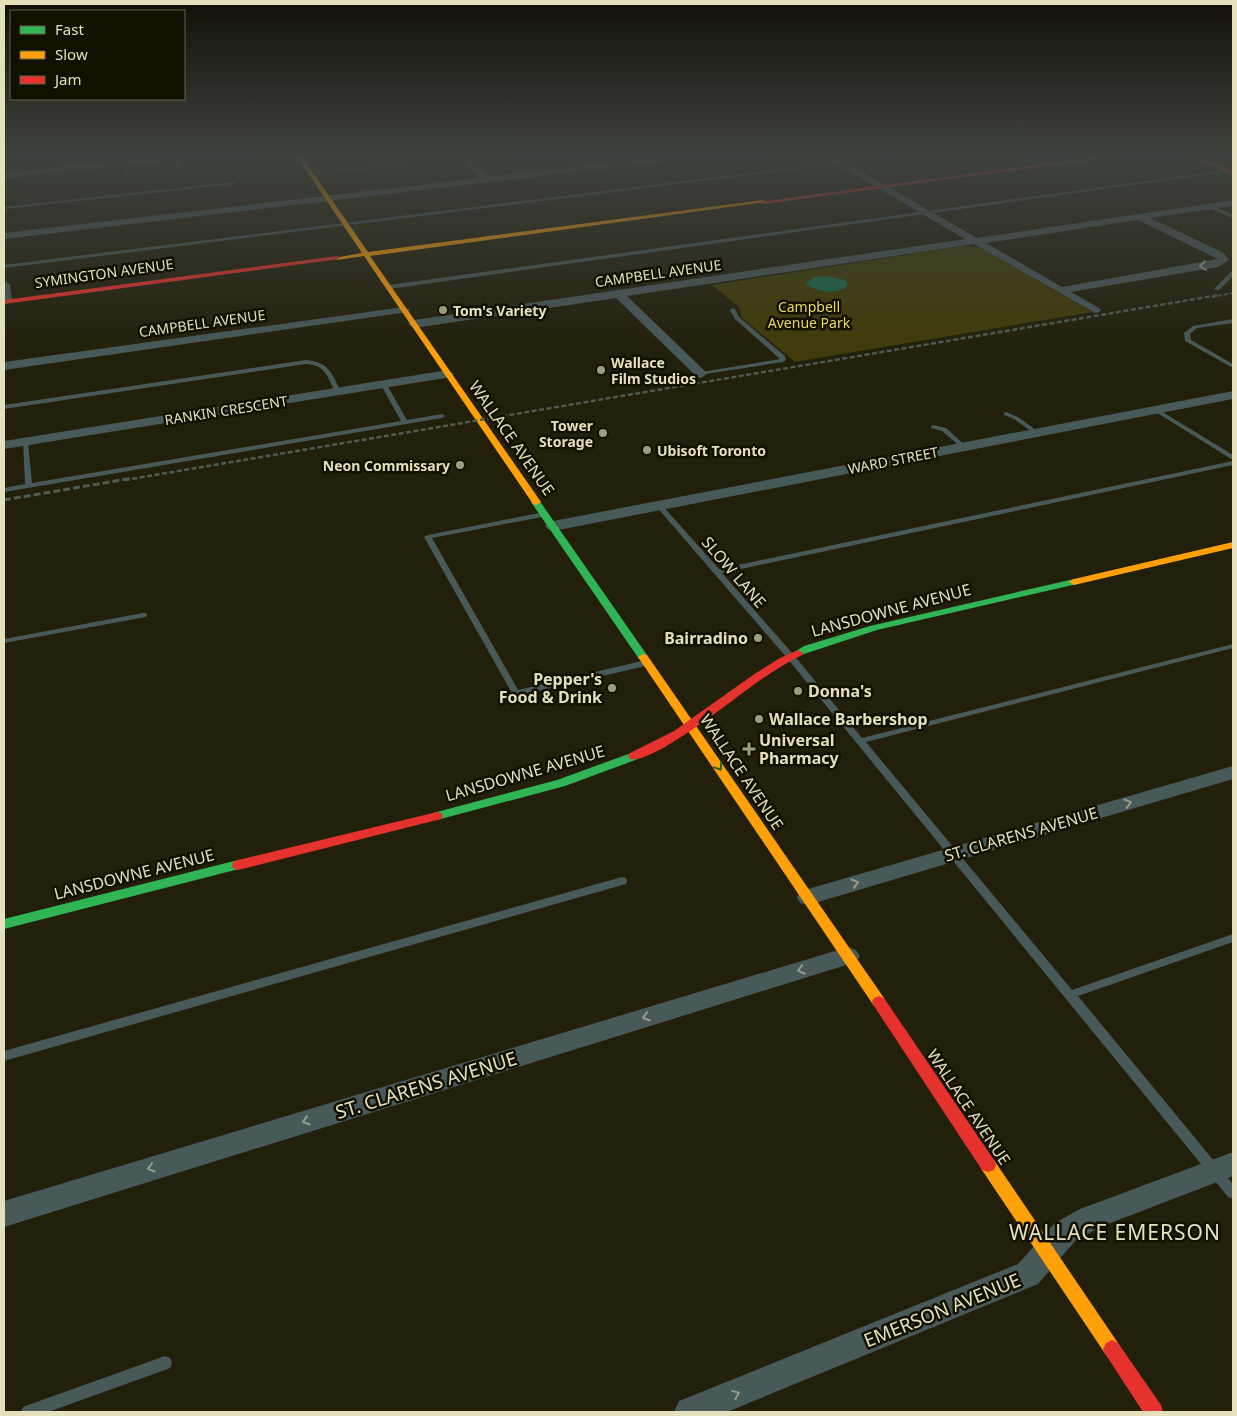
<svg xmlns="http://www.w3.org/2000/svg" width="1237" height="1416" font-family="'Noto Sans',sans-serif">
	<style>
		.green { fill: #403b08 }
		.water { fill: #1d6647 }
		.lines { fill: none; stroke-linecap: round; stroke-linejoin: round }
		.lane { fill: #485959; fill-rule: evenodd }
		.street { fill: #485959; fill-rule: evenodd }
		.fast { fill: #30b455; fill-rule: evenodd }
		.slow { fill: #ff9f0a; fill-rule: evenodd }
		.jam { fill: #e5322d; fill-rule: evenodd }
		.rail-far2 { stroke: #515a51; stroke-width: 2; stroke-dasharray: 4 2; stroke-linecap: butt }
		.rail-far1 { stroke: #515a51; stroke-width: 2.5; stroke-dasharray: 5 2.5; stroke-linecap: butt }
		.rail { stroke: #515a51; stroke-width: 3; stroke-dasharray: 7 3; stroke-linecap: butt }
		.oneway { stroke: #969c8a }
		.oneway2 { stroke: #21622a }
		.poi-dot { fill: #a09c7e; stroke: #121000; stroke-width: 2 }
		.labels { text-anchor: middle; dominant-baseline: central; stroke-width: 5; stroke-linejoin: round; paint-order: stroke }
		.far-street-label { font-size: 14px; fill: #e4e0bc; stroke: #121000 }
		.far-park-label { font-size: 14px; fill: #e9da5d; stroke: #121000 }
		.far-poi-label { font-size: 14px; font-weight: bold; fill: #e4e0bc; stroke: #121000; text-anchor: start }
		.street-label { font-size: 16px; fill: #e4e0bc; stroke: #121000 }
		.poi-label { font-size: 16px; font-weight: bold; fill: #e4e0bc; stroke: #121000; text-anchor: start }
		.near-street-label { font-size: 19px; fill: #e4e0bc; stroke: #121000 }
		.near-neighbourhood-label { font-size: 21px; letter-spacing: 1px; fill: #e4e0bc; stroke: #121000 }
	</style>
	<rect width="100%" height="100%" fill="#221f0a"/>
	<!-- green -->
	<path class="green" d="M963,246L981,248L1092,312L795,362L742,318L739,307L712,285Z"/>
	<!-- water -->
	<path class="water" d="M827,276L845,280L848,285C840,295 815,293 806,283L814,277Z"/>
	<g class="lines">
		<!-- lane -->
		<g class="lane">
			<path d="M120,154H124L130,177L126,176Z"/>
			<path d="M904,154H919L4,268V265Z"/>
			<path d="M465,156L464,158L310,175L308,174Z"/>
			<path d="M174,157L177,158L180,170L177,169Z"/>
			<path d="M1233,169V171L389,289L386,287L389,285Z"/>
			<path d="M233,182L235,184L4,209V207Z"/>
			<path d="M1207,205H1211L1233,215V218L1207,207Z"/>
			<path d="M1231,272H1233V276L1219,290H1215V288Z"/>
			<path d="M733,308L735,309L739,317L785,356L786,360L783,362L699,375L698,374L701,372L780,359L735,319L730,310Z"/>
			<path d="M1233,319V323L1197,328L1190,334L1191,340L1233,364V368L1185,341L1184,333L1193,326Z"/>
			<path d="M306,360C329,362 332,373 341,392L340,393H336C327,378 327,365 306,364L4,409V405Z"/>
			<path d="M384,383L387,385L407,420L442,414L445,416L442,418L4,492V488L25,484L23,441L25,440L28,442L32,483L401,421L381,385Z"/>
			<path d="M1156,408L1233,455V460L1154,411L1153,410Z"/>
			<path d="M1006,412L1018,417L1040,433L1037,435L1035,434L1014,419L1004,415V413Z"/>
			<path d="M933,425L946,428L967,447L966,448H962L942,431L931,428V426Z"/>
			<path d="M1233,461V465L722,573L793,654L862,738L1233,644V648L866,742L1072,990L1233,934V942L1078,996L1233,1184V1199L1228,1197L787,658L655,505L659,503L661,504L719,569Z"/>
			<path d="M544,512L548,514L547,516L432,538L518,690L646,660L650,663L646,666L516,696L512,693L424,537L428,535Z"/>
			<path d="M143,613H146L147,615L146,617L4,643V639Z"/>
			<path d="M622,877L626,878L627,881L626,884L4,1061V1051Z"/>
			<path d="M165,1356L170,1358L172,1363L170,1368L165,1370L48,1412H21L23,1407L28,1405Z"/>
		</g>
		<!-- street -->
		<g class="street">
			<path d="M180,154H213L209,157L4,178V172Z"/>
			<path d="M458,154H467L490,176L680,154H709L705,157L4,239V233L480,178Z"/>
			<path d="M820,154H831L977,238L1233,200V206L1150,218L1224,253L1229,260L1218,267L1071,292L1099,308L1101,310L1099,312L1095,313L974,244L627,296L705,371L707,374L701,378L697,377L616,298L414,328L408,324L414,320L965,239ZM1138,220L1218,259L1062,287L986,243Z"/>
			<path d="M4,281L10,284L12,301L6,304H4Z"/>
			<path d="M404,307L410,310L408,312L4,370V362Z"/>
			<path d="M448,370L454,374L452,377L4,449V441Z"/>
			<path d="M1233,391V399L553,531L548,529L545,526L548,523L553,521Z"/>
			<path d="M1233,766V779L808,905L800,903L797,897L800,891L808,889Z"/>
			<path d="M848,947L856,950L860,956L856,962L4,1227V1201Z"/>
			<path d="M1233,1152V1176L1100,1227L1075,1241L1038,1284L727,1412H674L679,1401L1018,1264L1055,1223L1080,1209Z"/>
		</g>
		<!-- fast -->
		<g class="fast">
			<path d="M1116,154H1133L1054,166L1051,164Z"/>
			<path d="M536,499L539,500L647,655L648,657L647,659H639L531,502Z"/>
			<path d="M1074,579L1077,580L1079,582L1077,584L877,630L798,656L793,653L804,646L870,626Z"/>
			<path d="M634,752L638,753L640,756L638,759L565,786L437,820L433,819L431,816L433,813L557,780Z"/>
			<path d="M238,860L243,862L244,865L243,868L4,929V919Z"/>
		</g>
		<!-- slow -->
		<g class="slow">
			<path d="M295,154H300L368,252L763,200L766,202L370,256L541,502L536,505L533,504L364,256L337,260L334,258L362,253Z"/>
			<path d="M1233,542V548L1074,585L1069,582L1074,579Z"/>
			<path d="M643,654L647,655L884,998L886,1002L884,1006L879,1008L874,1006L638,657Z"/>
			<path d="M988,1158L994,1160L1118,1343L1121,1349L1118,1355L1112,1358L1106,1355L982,1170L980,1165L982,1160Z"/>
		</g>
		<!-- jam -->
		<g class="jam">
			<path d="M1181,154H1189L1233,171V175Z"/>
			<path d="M1054,162L1056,165L763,204L760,202Z"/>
			<path d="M337,256L339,257V259L4,304V300Z"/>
			<path d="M798,650L803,653L802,655C787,663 773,671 759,681C737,696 653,765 630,759L628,756L630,753L674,731L753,675L780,658Z"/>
			<path d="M437,812L441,813L443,816L441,819L238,870L233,868L232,865L233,862L238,860Z"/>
			<path d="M879,996L884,998L994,1160L996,1165L994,1170L988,1172L982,1170L874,1006L872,1002L874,998Z"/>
			<path d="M1112,1340L1118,1343L1161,1405L1163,1412H1143L1106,1355L1103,1349L1106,1343Z"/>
		</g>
		<!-- rail-far2 -->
		<path class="rail-far2" d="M1212,297L1233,293"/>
		<!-- rail-far1 -->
		<path class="rail-far1" d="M125,480L1219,295"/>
		<!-- rail -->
		<path class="rail" d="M4,500L133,478"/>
	</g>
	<!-- one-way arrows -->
	<defs><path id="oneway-chevron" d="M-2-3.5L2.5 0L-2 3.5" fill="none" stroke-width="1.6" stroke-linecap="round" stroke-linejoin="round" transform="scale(1.25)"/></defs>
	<g class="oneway">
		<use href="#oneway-chevron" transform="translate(1203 266) rotate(170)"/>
		<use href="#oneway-chevron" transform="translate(1128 803) rotate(-16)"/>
		<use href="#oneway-chevron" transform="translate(855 883) rotate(-17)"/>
		<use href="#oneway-chevron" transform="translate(801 970) rotate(163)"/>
		<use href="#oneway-chevron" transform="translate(646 1017) rotate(163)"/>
		<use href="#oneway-chevron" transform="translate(306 1121) rotate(163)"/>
		<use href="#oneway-chevron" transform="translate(151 1168) rotate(163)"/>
		<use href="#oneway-chevron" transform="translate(736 1394) rotate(-22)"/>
	</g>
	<use class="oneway2" href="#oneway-chevron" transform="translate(719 767) rotate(56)"/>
	<!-- sky -->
	<linearGradient id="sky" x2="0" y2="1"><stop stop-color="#131106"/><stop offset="0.44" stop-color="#3e423e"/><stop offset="1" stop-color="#3e423e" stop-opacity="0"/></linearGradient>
	<rect width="1237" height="353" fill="url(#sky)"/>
	<!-- markers -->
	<g class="poi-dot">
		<circle cx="443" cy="310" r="5"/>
		<circle cx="601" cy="370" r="5"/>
		<circle cx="603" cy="433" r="5"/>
		<circle cx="647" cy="450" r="5"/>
		<circle cx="460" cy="465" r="5"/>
		<circle cx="758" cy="638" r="5"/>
		<circle cx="612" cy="688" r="5"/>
		<circle cx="798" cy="691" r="5"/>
		<circle cx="759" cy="719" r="5"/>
		<path d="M746.5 741.5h5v5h5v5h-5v5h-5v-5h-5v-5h5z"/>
	</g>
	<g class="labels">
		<!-- far-street labels -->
		<g class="far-street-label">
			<text transform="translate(104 273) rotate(-8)">SYMINGTON AVENUE</text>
			<text transform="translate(658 273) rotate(-8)">CAMPBELL AVENUE</text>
			<text transform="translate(202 323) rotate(-8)">CAMPBELL AVENUE</text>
			<text transform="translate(226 410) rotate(-9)">RANKIN CRESCENT</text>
			<text transform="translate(893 460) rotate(-11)">WARD STREET</text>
		</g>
		<!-- far-park labels -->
		<g class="far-park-label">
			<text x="809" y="306">Campbell<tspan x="809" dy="16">Avenue Park</tspan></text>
		</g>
		<!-- far-poi labels -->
		<g class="far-poi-label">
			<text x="453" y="310">Tom's Variety</text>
			<text x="611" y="362">Wallace<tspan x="611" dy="16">Film Studios</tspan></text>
			<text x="593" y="425" text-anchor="end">Tower<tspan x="593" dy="16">Storage</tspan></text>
			<text x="657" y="450">Ubisoft Toronto</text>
			<text x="450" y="465" text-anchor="end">Neon Commissary</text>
		</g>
		<!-- street labels -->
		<g class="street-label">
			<text transform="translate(512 438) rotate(55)">WALLACE AVENUE</text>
			<text transform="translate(734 572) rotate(49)">SLOW LANE</text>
			<text transform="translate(891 610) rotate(-15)">LANSDOWNE AVENUE</text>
			<text transform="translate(742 772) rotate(56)">WALLACE AVENUE</text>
			<text transform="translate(525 773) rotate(-16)">LANSDOWNE AVENUE</text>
			<text transform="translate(1021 834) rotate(-16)">ST. CLARENS AVENUE</text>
			<text transform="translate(134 874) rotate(-14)">LANSDOWNE AVENUE</text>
			<text transform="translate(969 1107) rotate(56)">WALLACE AVENUE</text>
		</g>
		<!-- poi labels -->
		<g class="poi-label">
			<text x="748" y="638" text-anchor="end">Bairradino</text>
			<text x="602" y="679" text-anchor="end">Pepper's<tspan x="602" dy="18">Food &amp; Drink</tspan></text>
			<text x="808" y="691">Donna's</text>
			<text x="769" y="719">Wallace Barbershop</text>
			<text x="759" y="740">Universal<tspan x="759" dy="18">Pharmacy</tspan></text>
		</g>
		<!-- near-street labels -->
		<g class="near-street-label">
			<text transform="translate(426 1085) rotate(-17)">ST. CLARENS AVENUE</text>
			<text transform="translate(942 1310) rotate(-22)">EMERSON AVENUE</text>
		</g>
		<!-- near-neighbourhood labels -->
		<g class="near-neighbourhood-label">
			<text x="1115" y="1232">WALLACE EMERSON</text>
		</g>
	</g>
	<!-- border -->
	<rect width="1237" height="1416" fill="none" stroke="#e4e0bc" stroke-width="10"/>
	<!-- legend -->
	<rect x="10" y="10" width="175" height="90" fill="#121000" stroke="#66634b"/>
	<rect x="20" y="26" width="25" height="8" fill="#30b455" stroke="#66634b"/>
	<text x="55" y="35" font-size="15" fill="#e4e0bc">Fast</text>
	<rect x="20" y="51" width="25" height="8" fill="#ff9f0a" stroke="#66634b"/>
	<text x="55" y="60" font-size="15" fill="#e4e0bc">Slow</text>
	<rect x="20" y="76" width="25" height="8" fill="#e5322d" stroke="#66634b"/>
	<text x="55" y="85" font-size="15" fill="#e4e0bc">Jam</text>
</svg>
